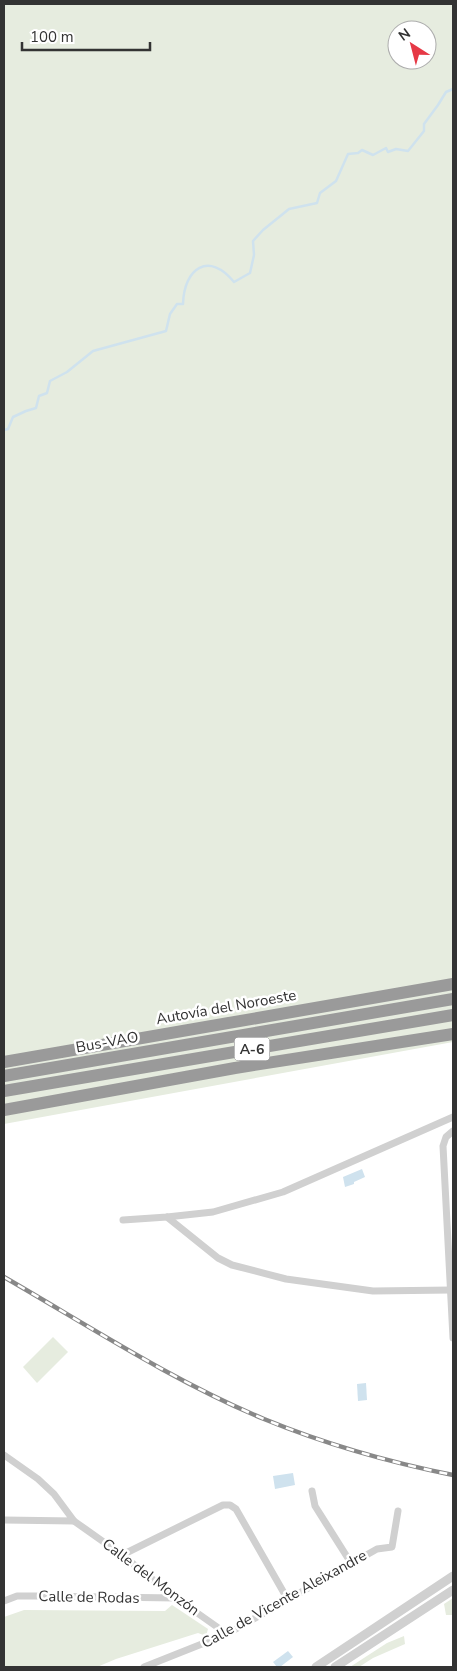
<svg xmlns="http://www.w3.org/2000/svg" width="457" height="1671" font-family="'Nunito Sans',sans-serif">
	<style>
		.green { fill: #e6ecdf; fill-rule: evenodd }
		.water { fill: #cfe2ee }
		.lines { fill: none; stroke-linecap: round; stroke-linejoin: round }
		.stream { stroke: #cfe2ee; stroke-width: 2.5 }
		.minor { stroke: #d0d0d0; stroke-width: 7 }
		.tertiary { stroke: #d0d0d0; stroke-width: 9 }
		.motorway { stroke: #9a9a9a; stroke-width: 12 }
		.rail-casing { stroke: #888; stroke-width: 4.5 }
		.rail { stroke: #fff; stroke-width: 2.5; stroke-dasharray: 8; stroke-linecap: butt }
		.labels { text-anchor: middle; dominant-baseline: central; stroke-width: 5; stroke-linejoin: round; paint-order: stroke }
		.shield { fill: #fff; stroke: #707070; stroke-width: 1 }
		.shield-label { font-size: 14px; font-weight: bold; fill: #333 }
		.street-label { font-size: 15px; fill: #333; stroke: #fff }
	</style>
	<rect width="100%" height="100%" fill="#fff"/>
	<!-- green -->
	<g class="green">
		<path d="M4,4H453V1042L4,1124ZM397,30H427V60H397Z"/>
		<path d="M53,1337L68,1352L37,1383L23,1367Z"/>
		<path d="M453,1598V1615H446L444,1604Z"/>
		<path d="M172,1605L208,1629L206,1636L198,1633L116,1659L97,1667H4V1617L24,1610L165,1611Z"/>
		<path d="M404,1636L405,1644L373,1658L359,1667H350L387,1643Z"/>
	</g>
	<!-- water -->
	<g class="water">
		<path d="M362,1169L365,1177L354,1182V1184L345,1187L343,1177Z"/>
		<path d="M366,1383L367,1400L358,1401L357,1384Z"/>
		<path d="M293,1473L295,1485L275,1489L273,1476Z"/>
		<path d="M288,1651L293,1657L280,1667H277L273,1662Z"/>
	</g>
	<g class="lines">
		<!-- stream -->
		<path class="stream" d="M4,430L8,429L13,417L26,411L36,408L39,396L47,393L50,381L67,372L93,351L166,331L170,314L177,304H183C184,268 209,251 234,282L250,273L254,255L253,241L263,230L289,209L317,203L320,193L336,181L348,154L358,153L362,150L373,155L386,148L388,152L396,149L408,151L424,131V124L438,105L446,92L453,89"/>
		<!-- minor -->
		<g class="minor">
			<path d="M453,1131L446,1137L443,1146L453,1338"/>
			<path d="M167,1217L218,1258L232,1265L286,1279L373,1291L451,1290"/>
			<path d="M123,1220L167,1217L213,1212L283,1192L453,1117"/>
			<path d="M4,1455L38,1479L54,1494L74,1521L4,1520"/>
			<path d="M312,1491L315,1506L351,1563"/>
			<path d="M74,1521L122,1555L176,1598L227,1634"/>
			<path d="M122,1555L223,1505H230L236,1509L288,1600"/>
			<path d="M4,1601L17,1596H35L176,1598"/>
			<path d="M144,1667L227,1634L377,1549L392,1547L398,1511"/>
		</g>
		<!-- tertiary -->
		<g class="tertiary">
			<path d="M316,1667L453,1576"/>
			<path d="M335,1667L453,1590"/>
		</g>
		<!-- motorway -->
		<g class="motorway">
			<path d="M4,1062L453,984"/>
			<path d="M4,1076L453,999"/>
			<path d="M4,1091L453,1015"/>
			<path d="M4,1110L235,1068L453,1034"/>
		</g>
		<!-- rail casing -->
		<g class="rail-casing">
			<path id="rail" d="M4,1277C89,1326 173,1381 264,1419C325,1444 388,1462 453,1475"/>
		</g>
		<!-- rail -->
		<use href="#rail" class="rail"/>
	</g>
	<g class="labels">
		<!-- shield labels -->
		<rect class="shield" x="234.5" y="1037.5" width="35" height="23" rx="4"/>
		<g class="shield-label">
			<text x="252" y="1049">A-6</text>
		</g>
		<!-- street labels -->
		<g class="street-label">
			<text transform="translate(226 1007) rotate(-10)">Autovía del Noroeste</text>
			<text transform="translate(107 1042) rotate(-10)">Bus-VAO</text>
			<text transform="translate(151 1577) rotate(37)">Calle del Monzón</text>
			<text transform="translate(89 1597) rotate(1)">Calle de Rodas</text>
			<text transform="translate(284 1599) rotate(-29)">Calle de Vicente Aleixandre</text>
		</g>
	</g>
	<!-- border -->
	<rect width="457" height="1671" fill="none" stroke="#333333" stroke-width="10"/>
	<!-- north arrow -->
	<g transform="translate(412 45) rotate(324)"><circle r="24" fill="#ffffff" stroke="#adadad"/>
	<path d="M0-4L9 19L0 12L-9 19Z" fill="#e63946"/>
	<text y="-8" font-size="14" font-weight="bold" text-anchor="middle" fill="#333333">N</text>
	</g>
	<!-- scale -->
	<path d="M22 42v8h128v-8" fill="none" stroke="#333333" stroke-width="2.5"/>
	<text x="30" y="42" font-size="15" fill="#333333" stroke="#ffffff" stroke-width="4" paint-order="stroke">100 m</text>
</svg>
